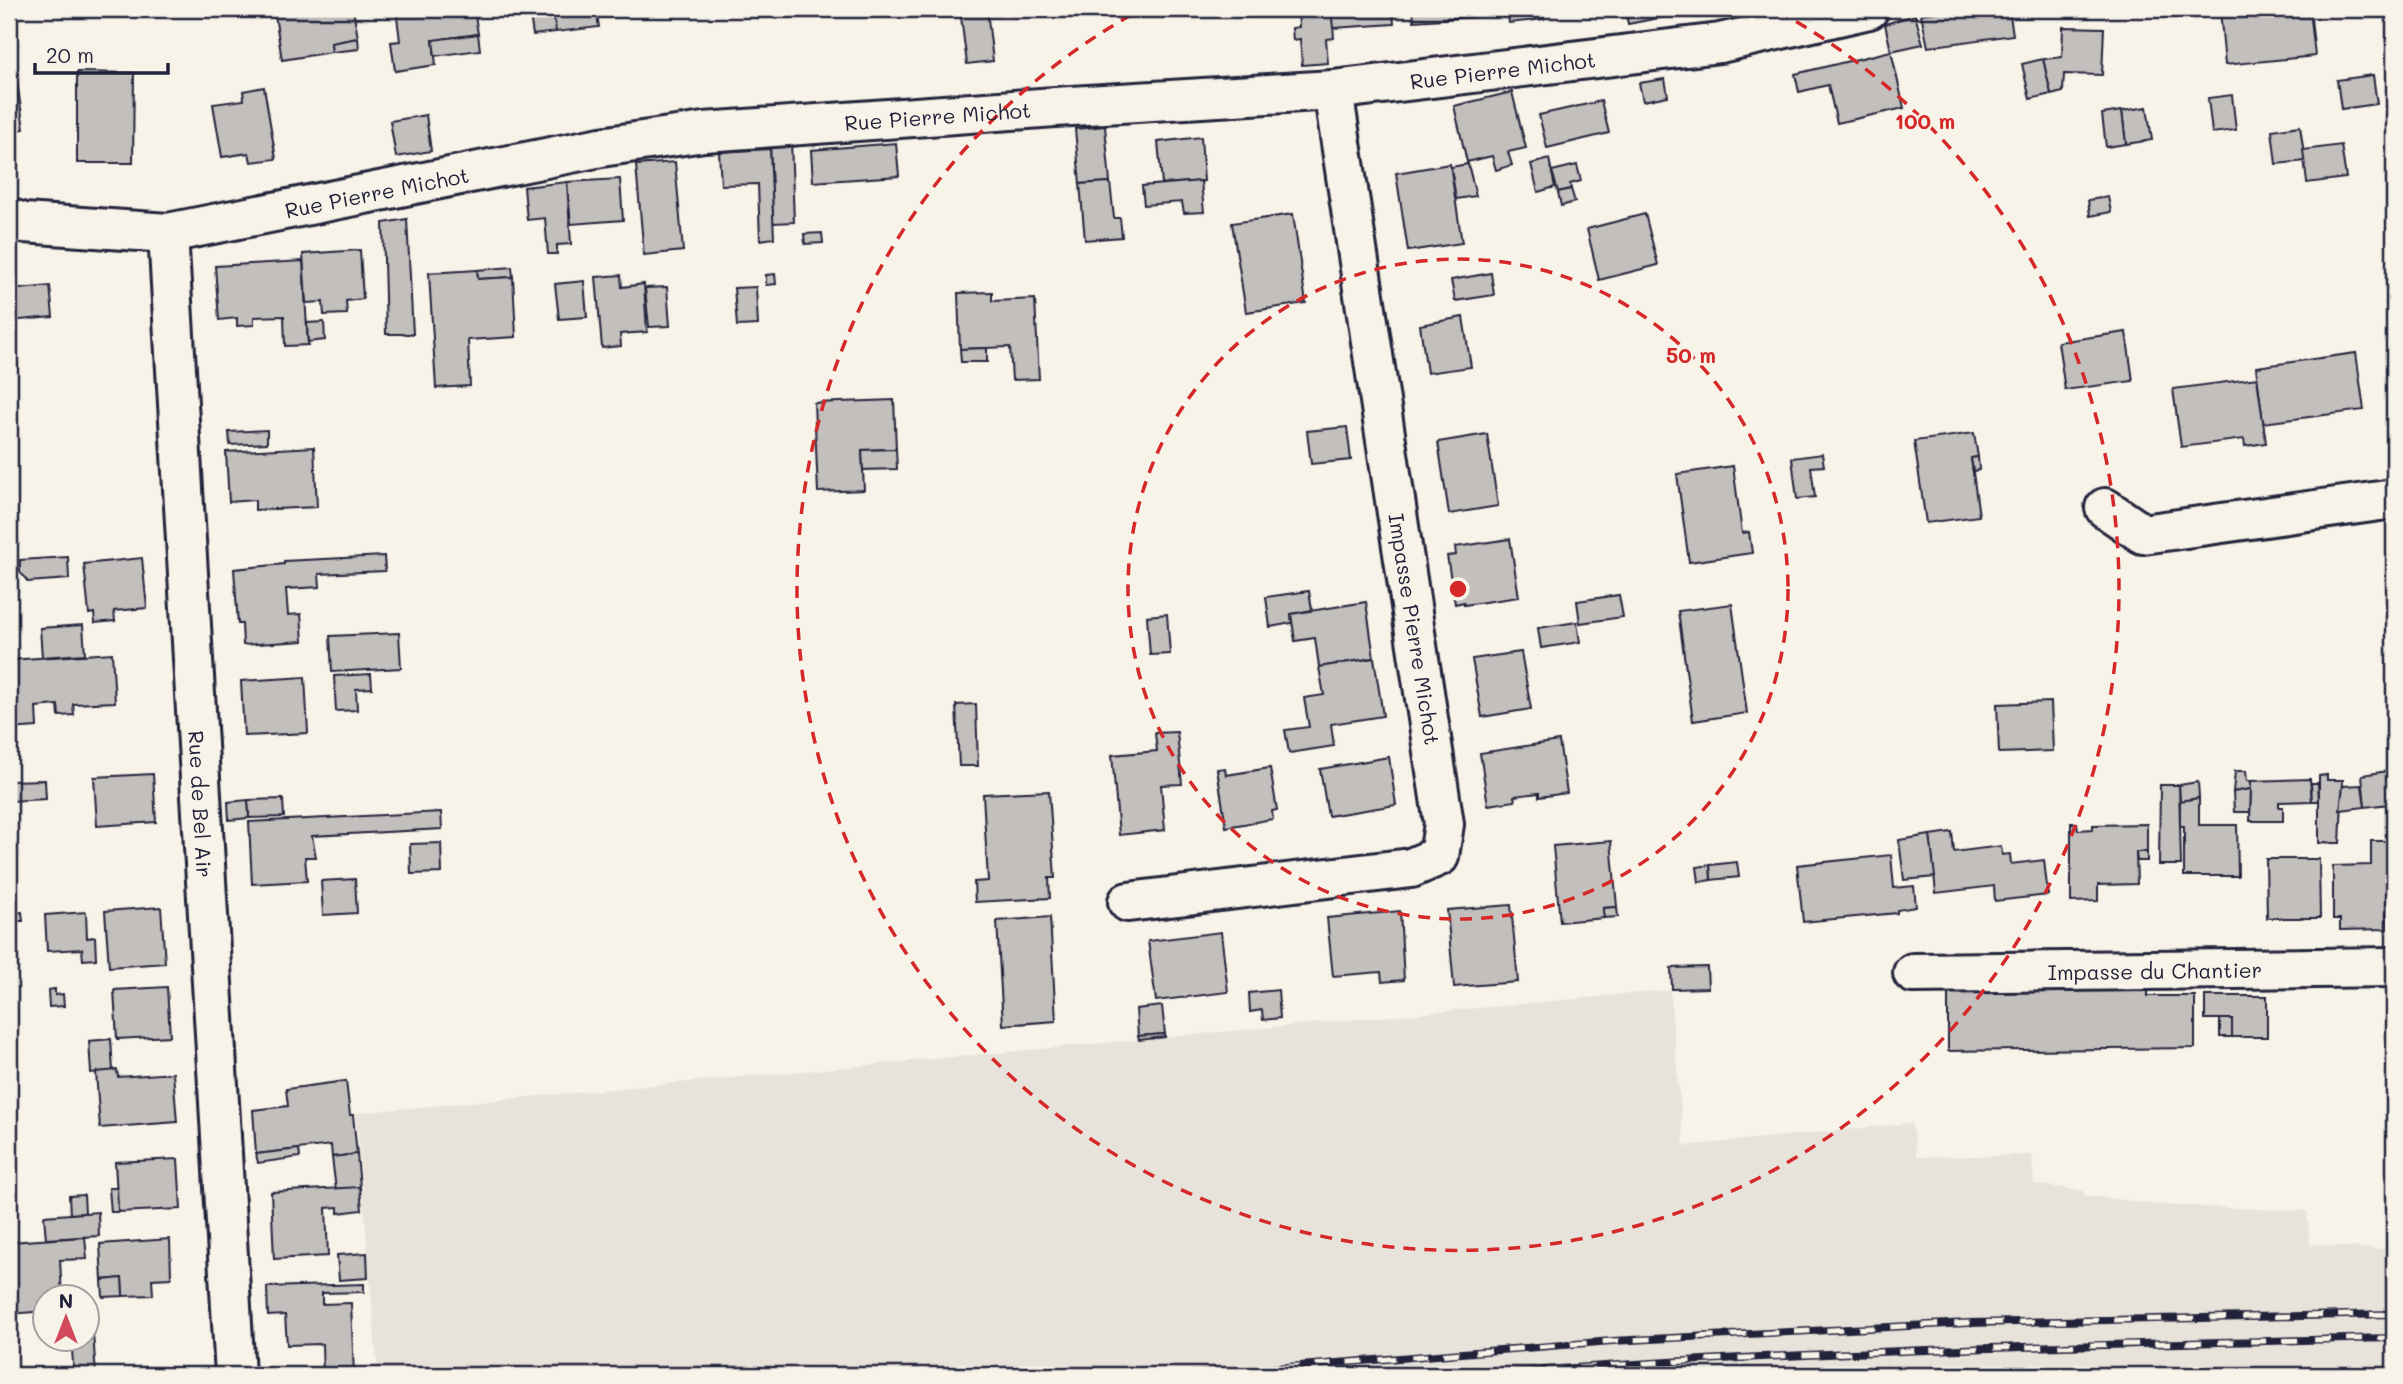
<svg xmlns="http://www.w3.org/2000/svg" width="2403" height="1384" font-family="Mali,sans-serif">
	<style>
		.built { fill: #e7e3db }
		.building { fill: #c2bfbd; stroke: #22223b; stroke-width: 2 }
		.lines { fill: none; stroke-linecap: round; stroke-linejoin: round }
		.minor-casing { stroke: #22223b; stroke-width: 44 }
		.minor { stroke: #f7f3e8; stroke-width: 38 }
		.rail-casing { stroke: #22223b; stroke-width: 8 }
		.rail { stroke: #f7f3e8; stroke-width: 5; stroke-dasharray: 16; stroke-linecap: butt }
		.ring { fill: none; stroke: #d62828; stroke-width: 3.5; stroke-dasharray: 12 9 }
		.labels { text-anchor: middle; dominant-baseline: central; stroke-width: 5; stroke-linejoin: round; paint-order: stroke }
		.street-label { font-size: 21px; fill: #22223b; stroke: #f7f3e8 }
		.centre { fill: #d62828; stroke: #f7f3e8; stroke-width: 3.5 }
		.ring-label { font-size: 21px; text-anchor: middle; font-weight: bold; fill: #d62828; stroke: #f7f3e8; stroke-width: 5; stroke-linejoin: round; paint-order: stroke }
	</style>
	<rect width="100%" height="100%" fill="#f7f3e8"/>
	<filter id="ink" filterUnits="userSpaceOnUse"><feTurbulence type="fractalNoise" baseFrequency=".0143" numOctaves="2"/><feDisplacementMap in="SourceGraphic" scale="14" xChannelSelector="R" yChannelSelector="G"/><feConvolveMatrix kernelMatrix="1 2 1 2 8 2 1 2 1" color-interpolation-filters="sRGB"/></filter>
	<g filter="url(#ink)">
		<!-- built -->
		<path class="built" d="M1670,990L1684,1146L1912,1123L1917,1157L2032,1155L2034,1184L2084,1191V1195L2160,1205L2307,1211L2310,1244L2394,1250V1375H378L356,1113Z"/>
		<!-- building -->
		<g class="building">
			<path d="M274,9H353L358,38L331,43L332,52L282,60Z"/>
			<path d="M396,9H474L478,34L433,40L436,65L395,71L391,42L400,41Z"/>
			<path d="M529,9H553L556,32L533,35Z"/>
			<path d="M553,9H596L599,27L556,32Z"/>
			<path d="M960,9H995L987,10L993,61L967,64Z"/>
			<path d="M1298,9L1332,10L1334,38L1326,39L1328,63L1302,65L1300,39L1293,40L1292,28L1299,27Z"/>
			<path d="M1331,9H1393L1394,24L1333,28Z"/>
			<path d="M1413,9H1474V17L1414,21Z"/>
			<path d="M1507,9H1543L1544,19L1509,23Z"/>
			<path d="M1625,9H1704L1628,24Z"/>
			<path d="M1958,9H2009L2013,35L1928,47L1921,14Z"/>
			<path d="M2220,9H2310L2315,56L2225,65Z"/>
			<path d="M1915,15L1923,44L1891,51L1885,24Z"/>
			<path d="M2063,27L2104,28L2102,75L2064,74L2063,92L2051,95L2043,59L2062,57Z"/>
			<path d="M478,34L480,50L435,56L433,40Z"/>
			<path d="M358,38L359,49L332,52L331,43Z"/>
			<path d="M1891,51L1904,108L1837,123L1828,85L1799,92L1795,74Z"/>
			<path d="M2043,59L2051,94L2030,99L2022,64Z"/>
			<path d="M77,72L134,73L133,163H77Z"/>
			<path d="M2373,75L2377,104L2341,109L2337,80Z"/>
			<path d="M1665,79L1668,96L1643,101L1639,83Z"/>
			<path d="M17,82L24,129L9,132V83Z"/>
			<path d="M264,87L276,159L251,162L249,153L222,157L213,104L244,100L243,91Z"/>
			<path d="M1512,92L1526,148L1508,152L1512,165L1496,170L1492,156L1467,162L1454,106Z"/>
			<path d="M2232,95L2236,130L2212,133L2208,98Z"/>
			<path d="M1601,101L1609,133L1547,148L1539,115Z"/>
			<path d="M2147,107L2152,140L2126,144L2122,111Z"/>
			<path d="M2122,111L2126,144L2106,147L2102,114Z"/>
			<path d="M426,115L431,151L396,157L390,121Z"/>
			<path d="M1105,126L1110,182L1080,184L1075,129Z"/>
			<path d="M2300,126L2305,161L2276,164L2272,130Z"/>
			<path d="M1201,137L1204,181L1162,184L1158,142Z"/>
			<path d="M791,140L794,222L773,223L770,143Z"/>
			<path d="M896,143L899,176L813,182L811,150Z"/>
			<path d="M2341,145L2346,178L2307,183L2303,150Z"/>
			<path d="M770,149L774,238L760,240L758,184L721,185L719,152Z"/>
			<path d="M1549,159L1555,187L1538,192L1531,164Z"/>
			<path d="M675,162L683,251L644,255L636,165Z"/>
			<path d="M1450,164L1462,243L1408,251L1396,173Z"/>
			<path d="M1468,164L1476,196L1456,199L1451,167Z"/>
			<path d="M1577,165L1581,181L1570,184L1571,189L1558,192L1552,171Z"/>
			<path d="M620,179L623,220L571,224L567,182Z"/>
			<path d="M1201,181L1204,212L1184,213L1182,202L1144,205L1142,186Z"/>
			<path d="M567,182L571,244L557,245V254H548L545,218L527,220L524,187Z"/>
			<path d="M1110,182L1114,218H1120L1122,237L1085,240L1080,184Z"/>
			<path d="M1571,189L1575,202L1561,206L1558,192Z"/>
			<path d="M2108,197L2111,212L2090,216L2088,200Z"/>
			<path d="M1293,214L1306,303L1246,312L1232,223Z"/>
			<path d="M1645,214L1658,265L1599,280L1587,229Z"/>
			<path d="M407,219L413,334H386L383,223Z"/>
			<path d="M822,233L823,243L805,244L804,234Z"/>
			<path d="M360,250L363,299L346,301L347,314L324,315L323,302L306,303L303,254Z"/>
			<path d="M303,261L308,345L285,346L284,316L254,317V325L237,326V318L219,320L215,266Z"/>
			<path d="M512,267L513,277L478,279L477,270Z"/>
			<path d="M477,270L478,279L513,277L516,337L468,340L470,386L436,388L429,273Z"/>
			<path d="M1491,273L1494,295L1455,301L1451,280Z"/>
			<path d="M775,274L776,284L766,285V275Z"/>
			<path d="M621,275L622,287L644,284L647,332L620,334L621,346L602,348L596,277Z"/>
			<path d="M584,281L587,317L559,319L555,284Z"/>
			<path d="M50,286L53,317L9,321V290Z"/>
			<path d="M667,287L670,326L649,327L645,288Z"/>
			<path d="M756,287L758,325L737,326L734,288Z"/>
			<path d="M992,292V301L1035,299L1039,379L1012,380L1010,347L960,349L958,293Z"/>
			<path d="M1463,317L1471,367L1427,373L1420,325Z"/>
			<path d="M324,322L325,340L308,342L307,323Z"/>
			<path d="M2126,332L2133,381L2065,390L2058,342Z"/>
			<path d="M987,348V362H961L960,349Z"/>
			<path d="M2356,353L2364,410L2263,423L2256,367Z"/>
			<path d="M2257,378L2266,443L2245,446L2244,439L2181,447L2173,389Z"/>
			<path d="M894,400L896,449L862,450L864,490L818,492L814,403Z"/>
			<path d="M1347,427L1351,460L1311,464L1307,431Z"/>
			<path d="M267,430V443L230,445L229,432Z"/>
			<path d="M1974,433L1978,457L1971,458L1979,516L1926,523L1914,441Z"/>
			<path d="M1487,434L1498,506L1449,514L1438,442Z"/>
			<path d="M314,447L317,507L255,510V500L229,502L226,452Z"/>
			<path d="M896,449L897,469L863,470L862,450Z"/>
			<path d="M1822,454L1824,466L1811,467L1815,497L1797,499L1792,458Z"/>
			<path d="M1978,457L1979,470L1973,471L1971,458Z"/>
			<path d="M1733,466L1742,533L1749,532L1752,553L1689,562L1677,474Z"/>
			<path d="M1510,539L1519,597L1464,605V602L1455,604L1447,556L1456,555L1455,547Z"/>
			<path d="M384,556L385,571L319,574L320,587L286,589L288,615L301,614L303,641L243,645L242,624H238L234,569L284,564V561Z"/>
			<path d="M68,557L69,579L28,582L20,572V560Z"/>
			<path d="M142,558L147,608L114,611L115,621L95,623L94,613L89,614L84,564Z"/>
			<path d="M1309,591L1312,610L1291,614L1292,623L1270,627L1266,597Z"/>
			<path d="M1619,595L1623,617L1580,623L1577,601Z"/>
			<path d="M1366,602L1374,658L1319,667L1315,638L1295,641L1291,614Z"/>
			<path d="M1732,604L1747,713L1693,721L1678,611Z"/>
			<path d="M1167,614L1170,654L1150,655L1147,616Z"/>
			<path d="M1577,622L1580,642L1541,648L1538,628Z"/>
			<path d="M83,625L85,654L42,657L40,628Z"/>
			<path d="M399,633L401,668L332,672L330,636Z"/>
			<path d="M1521,652L1531,709L1482,717L1472,659Z"/>
			<path d="M112,653L115,702L73,704L74,715L59,716L58,705L36,707L37,727L9,729V660Z"/>
			<path d="M1374,658L1383,716L1331,724L1334,746L1289,753L1285,730L1309,727L1304,698L1324,695L1319,667Z"/>
			<path d="M371,674L372,688L356,689L357,710L336,711L334,676Z"/>
			<path d="M305,677L308,733L244,736L241,681Z"/>
			<path d="M2051,702L2053,751L1999,753L1997,704Z"/>
			<path d="M976,704L978,766H959L956,705Z"/>
			<path d="M1177,732L1182,784L1161,785L1165,830L1119,835L1112,755L1157,751L1155,733Z"/>
			<path d="M1559,741L1567,793L1539,797V793L1514,796L1515,801L1488,805L1480,753Z"/>
			<path d="M2394,743V766H2391L2388,744Z"/>
			<path d="M1389,757L1396,805L1328,816L1320,769Z"/>
			<path d="M1225,768L1226,775L1270,768L1277,810L1272,811L1273,819L1226,827L1217,769Z"/>
			<path d="M2235,771H2246L2247,781H2251V789L2233,792Z"/>
			<path d="M2388,771L2389,804L2365,807L2362,775Z"/>
			<path d="M2388,771H2394V808H2390Z"/>
			<path d="M153,774L156,822L97,826L94,777Z"/>
			<path d="M2327,775V780H2343L2340,843H2319V776Z"/>
			<path d="M2310,779L2312,801L2279,802V807H2283V821H2250L2251,781Z"/>
			<path d="M45,780L46,799L9,801V781Z"/>
			<path d="M2198,782L2199,798L2180,801L2179,785Z"/>
			<path d="M2311,783H2318L2319,801H2312Z"/>
			<path d="M2160,785H2179L2181,865H2159Z"/>
			<path d="M2362,785L2365,807L2340,810L2343,786Z"/>
			<path d="M2251,789L2250,812H2234L2233,792Z"/>
			<path d="M1049,791L1055,878H1049L1050,898L975,902L974,882L988,881L983,794Z"/>
			<path d="M2199,798V825H2237L2238,876H2184V826H2180V801Z"/>
			<path d="M283,799L284,817L249,818L248,800Z"/>
			<path d="M248,800L249,818L229,820L228,802Z"/>
			<path d="M9,812H12L14,846H9Z"/>
			<path d="M441,812L442,829L312,836L316,857H305L307,881L252,884L249,822Z"/>
			<path d="M2071,823H2077L2078,830L2093,829V825L2147,824V852H2136L2137,884L2098,885V901L2071,902Z"/>
			<path d="M1952,832L1954,852L2001,846L2002,855L2010,854L2011,864L2044,860L2048,895L1995,901L1994,886L1936,893L1930,835Z"/>
			<path d="M1930,835L1935,877L1904,880L1899,840Z"/>
			<path d="M1611,841L1617,907L1603,908L1604,918L1560,922L1553,846Z"/>
			<path d="M2371,841H2390V867H2387V929L2340,930V919H2333V866L2371,865Z"/>
			<path d="M441,843L442,873L411,874L410,844Z"/>
			<rect x="9" y="846" width="5" height="9"/>
			<path d="M2136,852H2147V861H2137Z"/>
			<path d="M1891,855L1894,888L1914,886L1916,907L1897,910V913L1803,922L1797,865Z"/>
			<path d="M2266,859H2319L2320,918H2267Z"/>
			<path d="M1737,862L1739,877L1711,880L1710,865Z"/>
			<path d="M1710,865L1711,880L1699,882L1697,867Z"/>
			<path d="M355,879L357,913L323,915L321,881Z"/>
			<path d="M1511,905L1518,982L1454,987L1447,910Z"/>
			<path d="M161,907L165,963L109,967L105,911Z"/>
			<path d="M1617,907L1618,917L1604,918L1603,908Z"/>
			<path d="M1400,911L1404,980L1382,982L1381,972L1333,976L1327,918Z"/>
			<path d="M22,912L23,921H9V913Z"/>
			<path d="M86,912L87,938L95,937L96,959L83,960L82,949L47,951L45,915Z"/>
			<path d="M1050,917L1056,1021L1003,1025L997,921Z"/>
			<path d="M1221,932L1228,992L1156,1001L1148,941Z"/>
			<path d="M1707,967L1708,988L1672,989L1671,968Z"/>
			<path d="M167,987L170,1036L117,1039L114,990Z"/>
			<path d="M55,989V995L63,994L64,1006L49,1007L48,990Z"/>
			<path d="M2148,989V996H2195V1048L1948,1051V990Z"/>
			<path d="M1278,990L1280,1018L1263,1020L1262,1010L1250,1012L1249,993Z"/>
			<path d="M2205,996H2267V1037H2232V1019H2205Z"/>
			<path d="M1162,1006L1165,1034L1138,1036L1136,1009Z"/>
			<rect x="2220" y="1019" width="12" height="18"/>
			<path d="M1165,1034V1037L1139,1040L1138,1036Z"/>
			<path d="M111,1039L113,1071L91,1073L89,1041Z"/>
			<path d="M117,1070L118,1077L173,1073L177,1122L100,1128L96,1072Z"/>
			<path d="M346,1081L350,1115H353L357,1154L332,1157L331,1145L256,1154L253,1110L288,1106L286,1089Z"/>
			<path d="M299,1149L300,1157L258,1163L256,1154Z"/>
			<path d="M357,1154L360,1187L336,1190L332,1157Z"/>
			<path d="M178,1159L181,1209L118,1212L115,1162Z"/>
			<path d="M360,1187L362,1210L338,1213V1207L326,1208L328,1256L274,1259L271,1192Z"/>
			<path d="M109,1188H117L118,1212H111Z"/>
			<path d="M84,1195L85,1213L70,1214L69,1196Z"/>
			<path d="M98,1212L99,1236L46,1239L44,1216Z"/>
			<path d="M85,1237L87,1259L60,1260L62,1296H46V1311L10,1314L9,1242Z"/>
			<path d="M170,1239L171,1278L152,1279L153,1295L123,1296L122,1278L102,1280L100,1244Z"/>
			<path d="M367,1253L368,1278L339,1280L337,1255Z"/>
			<path d="M122,1278L123,1296L103,1297L102,1280Z"/>
			<path d="M364,1284V1292L322,1293V1304L351,1303L354,1375H323L322,1344L287,1345L285,1315L268,1316L267,1287Z"/>
			<path d="M93,1333L96,1375H74L71,1338H88V1334Z"/>
		</g>
		<g class="lines">
			<!-- minor casing -->
			<g class="minor-casing">
				<g id="minor">
					<path id="s1" d="M9,218L24,223L168,233L601,147L704,132L1055,107L1333,90L1720,43L1869,9"/>
					<path id="s2" d="M168,233L235,1375"/>
					<path d="M2105,508L2143,534L2394,499"/>
					<path d="M1128,902L1411,868L1439,856L1444,824L1333,90"/>
					<path id="s3" d="M1913,973L2394,967"/>
				</g>
			</g>
			<!-- minor -->
			<use href="#minor" class="minor"/>
			<!-- rail casing -->
			<g class="rail-casing">
				<g id="rail">
					<path d="M1188,1375L1612,1341L1968,1323L2394,1314"/>
					<path d="M1483,1375C1786,1350 2090,1345 2394,1338"/>
					<path d="M2342,1375L2394,1373"/>
				</g>
			</g>
			<!-- rail -->
			<use href="#rail" class="rail"/>
		</g>
	</g>
	<!-- distance rings -->
	<g class="ring">
		<circle cx="1458" cy="589" r="330"/>
		<path d="M1778 11A661 661 0 1 1 1138 11"/>
	</g>
	<g class="labels">
		<!-- street labels -->
		<g class="street-label">
			<text stroke="none"><textPath href="#s1" startOffset="1507">Rue Pierre Michot</textPath></text>
			<text stroke="none"><textPath href="#s1" startOffset="940">Rue Pierre Michot</textPath></text>
			<text stroke="none"><textPath href="#s1" startOffset="373">Rue Pierre Michot</textPath></text>
			<text transform="translate(1415 629) rotate(81)">Impasse Pierre Michot</text>
			<text stroke="none"><textPath href="#s2" startOffset="572">Rue de Bel Air</textPath></text>
			<text stroke="none"><textPath href="#s3" startOffset="242">Impasse du Chantier</textPath></text>
		</g>
	</g>
	<circle cx="1458" cy="589" r="10" class="centre"/>
	<g class="ring-label">
		<text x="1925" y="129">100 m</text>
		<text x="1691" y="363">50 m</text>
	</g>
	<!-- margin -->
	<rect width="2403" height="1384" fill="none" stroke="#f7f3e8" stroke-width="35"/>
	<rect x="18" y="18" width="2368" height="1349" fill="none" stroke="#22223b" stroke-width="2.5" filter="url(#ink)"/>
	<!-- north arrow -->
	<g transform="translate(66 1318)"><circle r="33" fill="#f7f3e8" stroke="#a29fa3" stroke-width="2"/>
	<path d="M0-5L12 26L0 18L-12 26Z" fill="#d1495b"/>
	<text y="-10" font-size="19" font-weight="bold" text-anchor="middle" fill="#22223b">N</text>
	</g>
	<!-- scale -->
	<path d="M35 63v10h133v-10" fill="none" stroke="#22223b" stroke-width="3.5"/>
	<text x="46" y="63" font-size="21" fill="#22223b" stroke="#f7f3e8" stroke-width="5" paint-order="stroke">20 m</text>
</svg>
